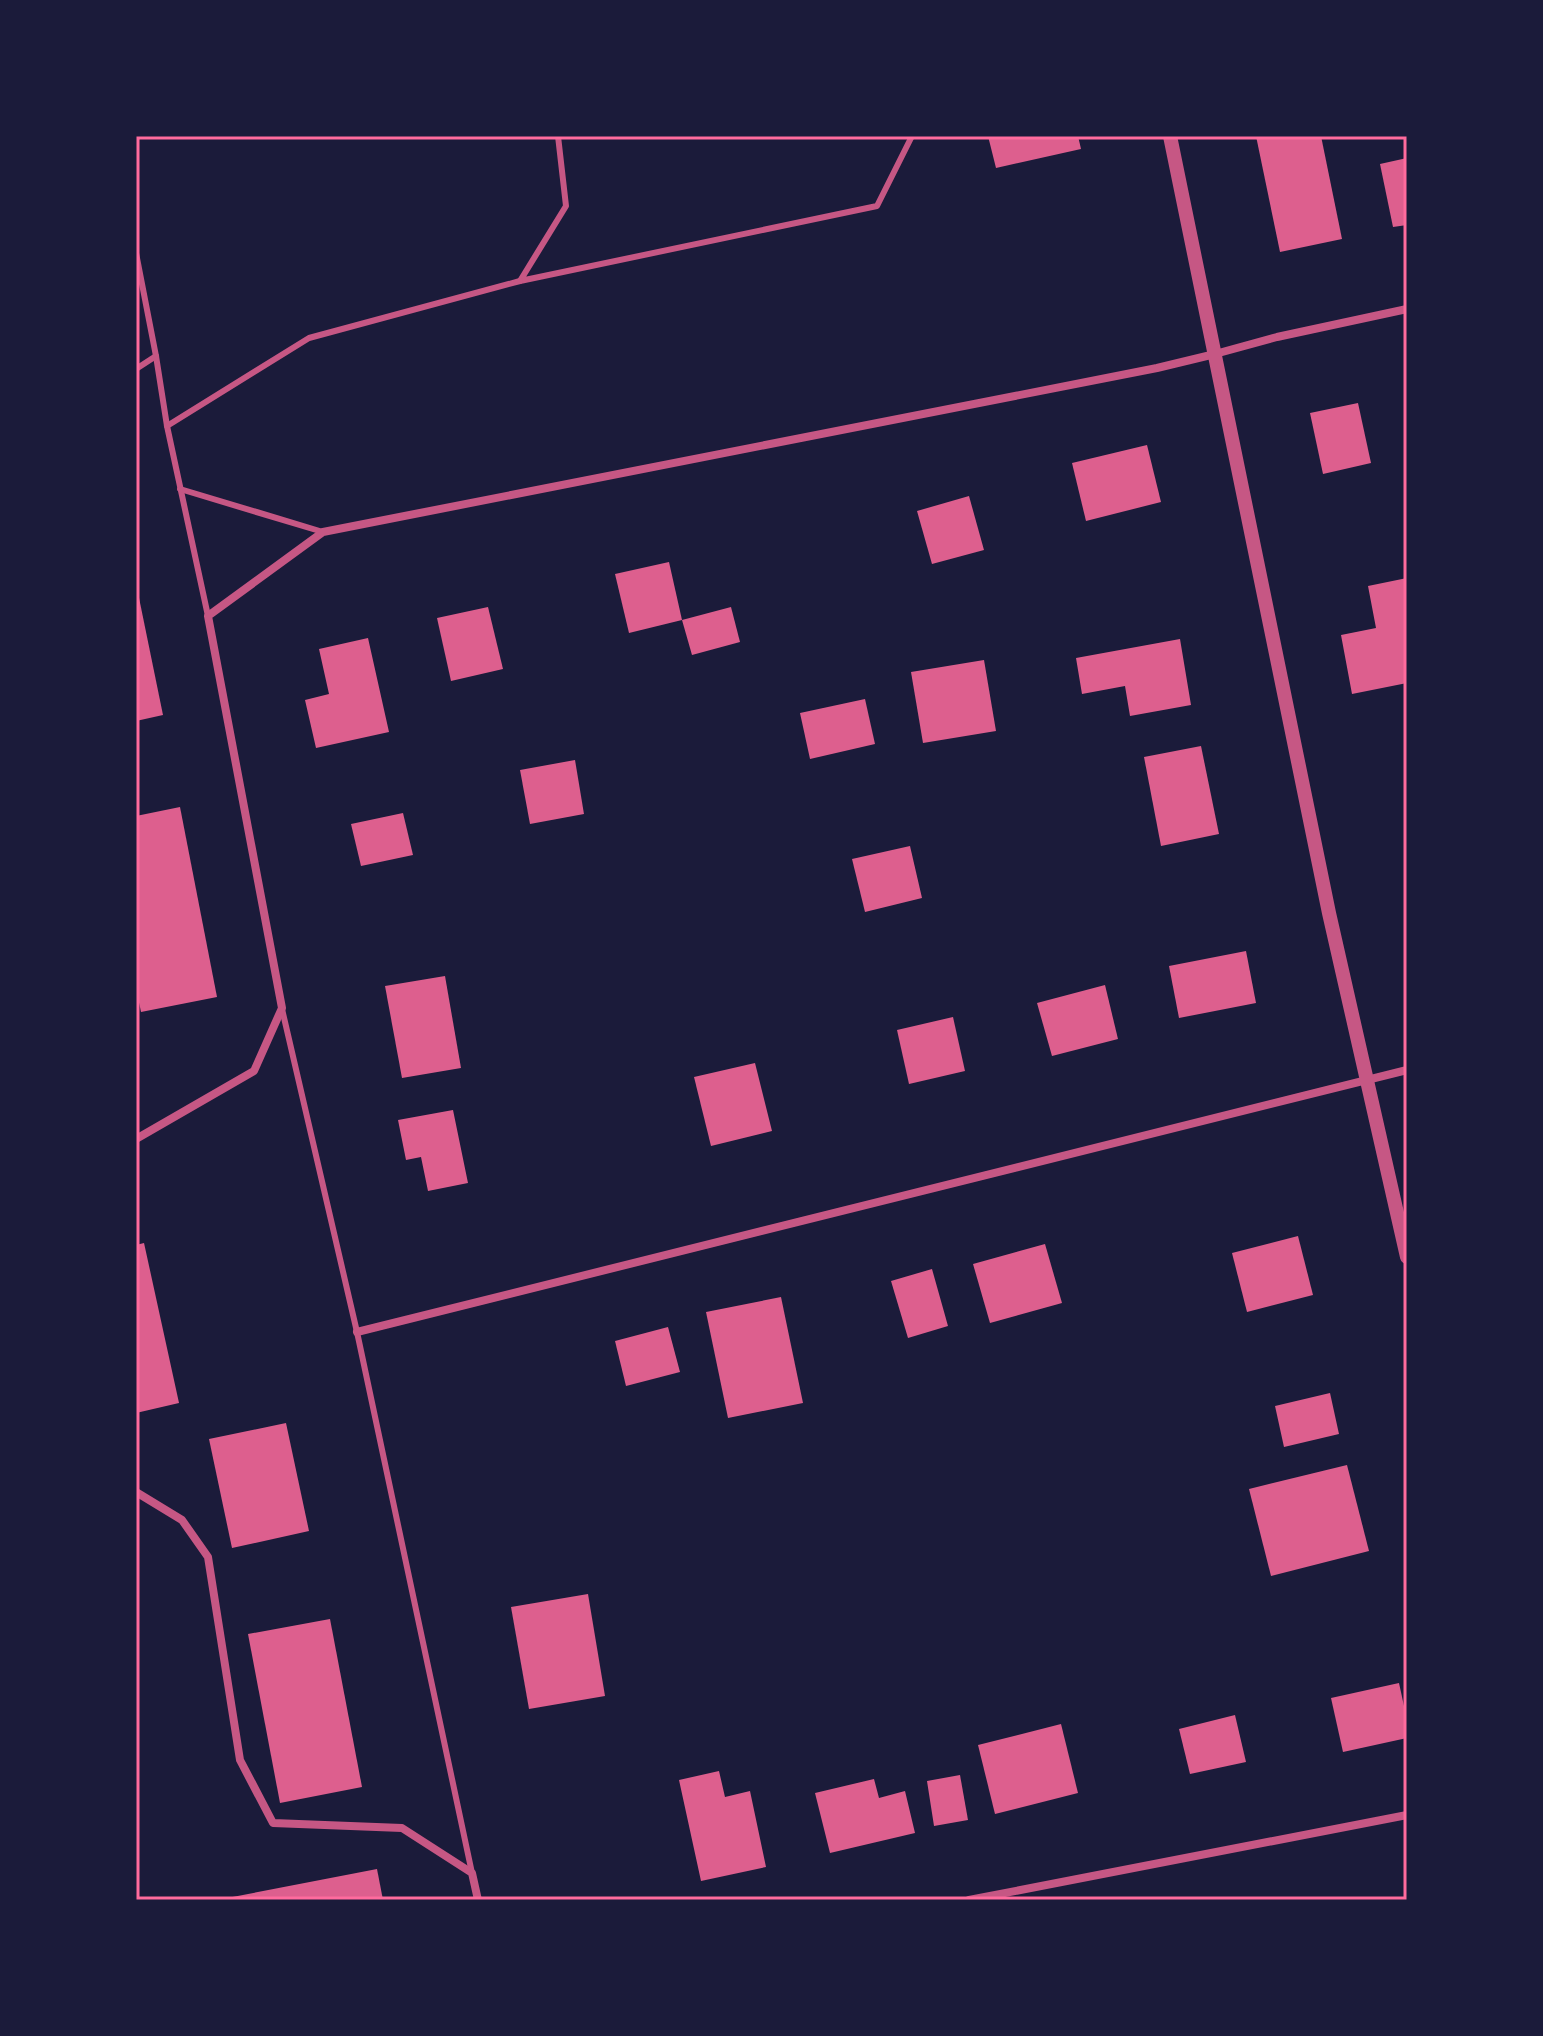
<svg xmlns="http://www.w3.org/2000/svg" width="1543" height="2036" font-family="Commissioner,sans-serif">
	<style>
		.building { fill: #dd5f8e }
		.lines { fill: none; stroke-linecap: round; stroke-linejoin: round }
		.service { stroke: #c65784; stroke-width: 6 }
		.minor { stroke: #c65784; stroke-width: 8 }
		.tertiary { stroke: #c65784; stroke-width: 14 }
		.neatline { fill: none; stroke: #ff6b9d; stroke-width: 3 }
	</style>
	<rect width="100%" height="100%" fill="#1b1b3a"/>
	<!-- building -->
	<g class="building">
		<path d="M988,136H1078L1081,149L996,168Z"/>
		<path d="M1256,136H1321L1342,239L1280,252Z"/>
		<path d="M1407,158V225L1393,227L1380,164Z"/>
		<path d="M1358,403L1371,463L1323,474L1310,413Z"/>
		<path d="M1147,445L1161,502L1086,521L1072,463Z"/>
		<path d="M969,496L984,550L932,564L917,511Z"/>
		<path d="M669,562L682,620L629,633L615,574Z"/>
		<path d="M1407,578V683L1352,694L1341,635L1376,628L1368,586Z"/>
		<path d="M136,588H137L163,715L136,721Z"/>
		<path d="M488,607L503,669L451,681L437,618Z"/>
		<path d="M731,607L740,642L692,655L682,620Z"/>
		<path d="M368,638L389,732L316,748L305,700L329,694L319,649Z"/>
		<path d="M1180,639L1191,705L1130,716L1125,686L1082,694L1076,658Z"/>
		<path d="M984,660L996,731L923,743L911,672Z"/>
		<path d="M865,699L875,744L810,759L800,713Z"/>
		<path d="M1201,746L1219,834L1161,846L1144,757Z"/>
		<path d="M575,760L584,814L530,824L520,770Z"/>
		<path d="M180,807L217,997L141,1012L136,988V816Z"/>
		<path d="M403,813L413,855L361,866L351,824Z"/>
		<path d="M910,846L922,898L865,912L852,859Z"/>
		<path d="M1246,951L1256,1003L1179,1018L1169,966Z"/>
		<path d="M445,976L461,1068L402,1078L385,986Z"/>
		<path d="M1105,985L1118,1039L1052,1056L1037,1003Z"/>
		<path d="M953,1017L965,1071L909,1084L897,1030Z"/>
		<path d="M755,1063L772,1131L711,1146L694,1077Z"/>
		<path d="M453,1110L468,1183L428,1191L421,1157L406,1160L398,1120Z"/>
		<path d="M1298,1236L1313,1295L1247,1312L1232,1253Z"/>
		<path d="M144,1243L179,1403L136,1413V1245Z"/>
		<path d="M1045,1244L1062,1303L990,1323L973,1264Z"/>
		<path d="M932,1269L948,1326L908,1338L891,1281Z"/>
		<path d="M781,1297L803,1403L728,1418L706,1312Z"/>
		<path d="M668,1327L680,1372L626,1386L615,1341Z"/>
		<path d="M1330,1393L1339,1434L1284,1447L1275,1406Z"/>
		<path d="M286,1423L309,1531L232,1548L209,1439Z"/>
		<path d="M1347,1465L1369,1551L1271,1576L1249,1489Z"/>
		<path d="M588,1594L605,1696L529,1709L511,1607Z"/>
		<path d="M330,1619L362,1787L280,1803L248,1634Z"/>
		<path d="M1399,1683L1407,1720V1738L1343,1752L1331,1698Z"/>
		<path d="M1235,1715L1246,1762L1190,1774L1179,1729Z"/>
		<path d="M1061,1724L1078,1793L995,1814L978,1745Z"/>
		<path d="M719,1771L725,1797L750,1791L766,1867L701,1881L679,1780Z"/>
		<path d="M960,1775L968,1820L934,1826L927,1781Z"/>
		<path d="M874,1779L879,1798L905,1791L915,1833L830,1853L815,1793Z"/>
		<path d="M377,1869L383,1900H222V1899Z"/>
	</g>
	<g class="lines">
		<!-- service -->
		<g class="service">
			<path d="M558,136L566,206L520,281L877,206L912,136"/>
			<path d="M136,253L156,356L167,426L208,616"/>
			<path d="M136,369L156,356"/>
			<path d="M167,426L309,338L520,281"/>
			<path d="M180,489L323,532"/>
			<path d="M282,1009L357,1332L472,1873"/>
		</g>
		<!-- minor -->
		<g class="minor">
			<path d="M136,1139L254,1071L282,1008L208,616L323,532L1157,368L1215,354L1277,337L1407,309"/>
			<path d="M357,1332L1407,1070"/>
			<path d="M136,1492L182,1520L208,1557L240,1760L273,1823L402,1828L472,1873L478,1900"/>
			<path d="M969,1900L1407,1815"/>
		</g>
		<!-- tertiary -->
		<path class="tertiary" d="M1170,136L1329,913L1407,1257"/>
	</g>
	<!-- border -->
	<rect width="1543" height="2036" fill="none" stroke="#1b1b3a" stroke-width="276"/>
	<rect x="138" y="138" width="1267" height="1760" class="neatline"/>
</svg>
